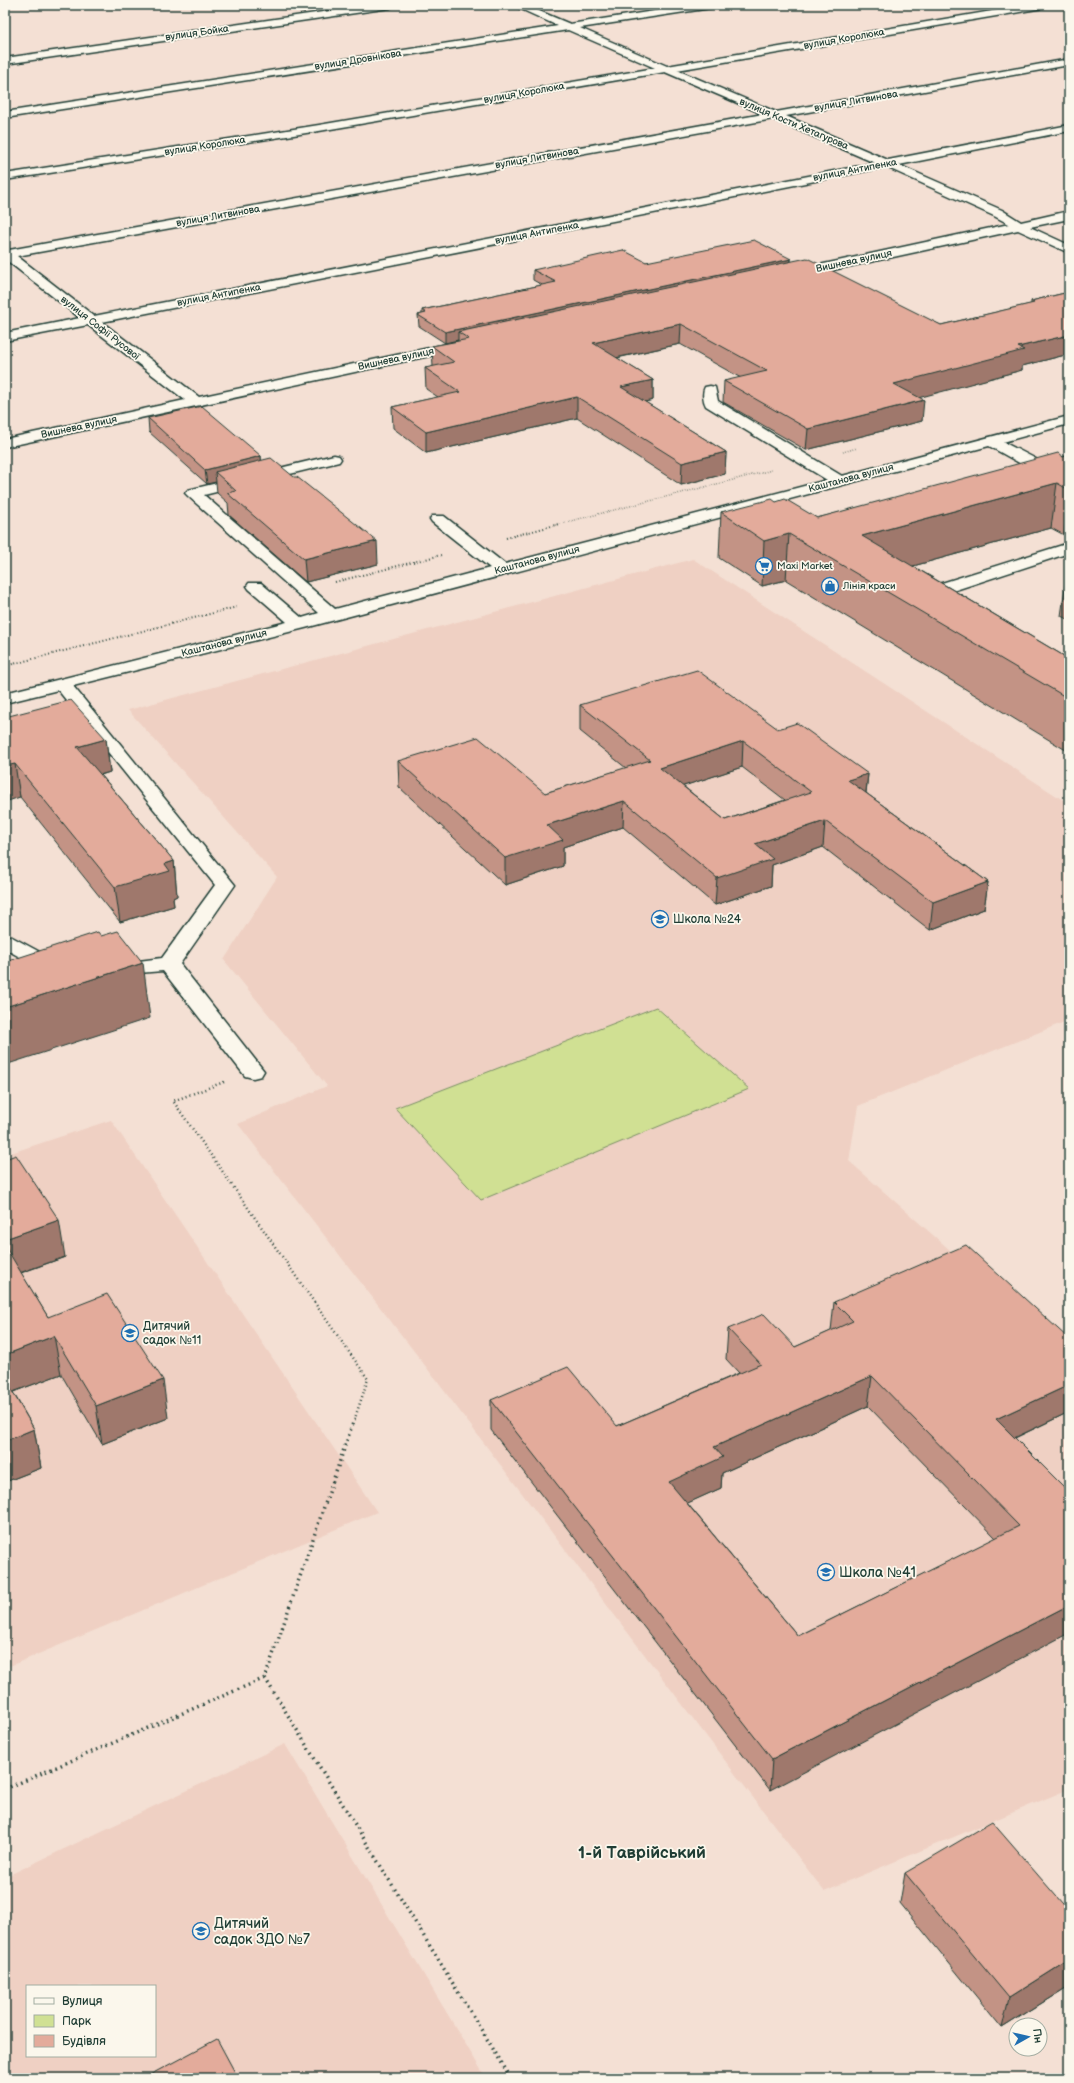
<svg xmlns="http://www.w3.org/2000/svg" width="1074" height="2083" font-family="'Balsamiq Sans',sans-serif">
	<style>
		.built { fill: #efd0c3; fill-rule: evenodd }
		.green { fill: #d0e093; stroke: #788e64 }
		.lines { fill: none; stroke-linecap: round; stroke-linejoin: round }
		.minor-casing { stroke: #1f3d34; stroke-width: 3 }
		.path-far4 { stroke: #1f3d34; stroke-width: 1; stroke-dasharray: 0.5 1.5; stroke-linecap: butt }
		.path-far3 { stroke: #1f3d34; stroke-width: 1.5; stroke-dasharray: 0.5 2; stroke-linecap: butt }
		.path-far2 { stroke: #1f3d34; stroke-width: 2; stroke-dasharray: 1 2.5; stroke-linecap: butt }
		.path-far1 { stroke: #1f3d34; stroke-width: 2.5; stroke-dasharray: 1 3; stroke-linecap: butt }
		.path { stroke: #1f3d34; stroke-width: 3.5; stroke-dasharray: 1.5 4; stroke-linecap: butt }
		.minor { fill: #fbf7ec; fill-rule: evenodd }
		.wall { fill: #c39385; stroke: #1f3d34; fill-rule: evenodd }
		.shaded-wall { fill: #9f786c; stroke: #1f3d34 }
		.building { fill: #e3ab9b; stroke: #1f3d34; fill-rule: evenodd }
		.labels { text-anchor: middle; dominant-baseline: central; stroke-width: 3.5; stroke-linejoin: round; paint-order: stroke }
		.far-street-label { font-size: 10px; fill: #1f3d34; stroke: #fbf7ec }
		.far-poi-label { font-size: 10px; fill: #1f3d34; stroke: #fbf7ec; text-anchor: start }
		.poi-label { font-size: 12px; fill: #1f3d34; stroke: #fbf7ec; text-anchor: start }
		.near-poi-label { font-size: 14px; fill: #1f3d34; stroke: #fbf7ec; text-anchor: start }
		.near-quarter-label { font-size: 17px; font-weight: bold; fill: #1f3d34; stroke: #fbf7ec }
	</style>
	<rect width="100%" height="100%" fill="#f4e0d4"/>
	<filter id="ink" filterUnits="userSpaceOnUse"><feTurbulence type="fractalNoise" baseFrequency=".025" numOctaves="2"/><feDisplacementMap in="SourceGraphic" scale="8" xChannelSelector="R" yChannelSelector="G"/><feConvolveMatrix kernelMatrix="1 2 1 2 8 2 1 2 1" color-interpolation-filters="sRGB"/></filter>
	<g filter="url(#ink)">
		<!-- built -->
		<g class="built">
			<path d="M693,559L1069,804V1020L858,1106L849,1161L1069,1355V1789L824,1891L417,1355L238,1124L327,1086L224,960L277,877L128,710Z"/>
			<path d="M111,1120L377,1512L5,1668V1155Z"/>
			<path d="M285,1744L486,2078H5V1877ZM27,1986H155V2056H27Z"/>
		</g>
		<!-- green -->
		<path class="green" d="M656,1007L749,1089L481,1200L395,1108Z"/>
		<g class="lines">
			<!-- minor casing -->
			<g class="minor-casing">
				<g id="minor">
					<path d="M5,5H11L6,8Z"/>
					<path d="M371,5H395L390,8L5,64V58Z"/>
					<path d="M512,5H525L570,24L693,5H716L711,8L580,28L667,66L1027,5H1048L1043,8L677,70L776,112L1069,59V65L786,116L888,160L1069,125V131L899,165L1002,210L1021,222L1069,211V219L1030,227L1069,245V253L1018,230L796,278L792,277L790,274L796,270L1009,224L994,216L886,167L102,322L199,397L462,341L469,345L462,349L5,447V439L185,400L88,325L5,341V333L80,318L5,259V249L9,250L763,114L665,72L319,131L5,180V174L319,125L655,68L568,30L5,118V112L558,26ZM773,119L875,163L94,316L17,256Z"/>
					<path d="M710,386L715,387L718,401L842,476L1069,416V424L1003,442L1069,476V487L1023,465L989,446L305,628L73,686L235,885L180,964L264,1071L261,1076L253,1078L245,1076L163,971L114,975L107,973L103,969L107,965L162,958L215,885L58,690L5,703V693L287,622L249,589L247,586L249,583H261L302,618L319,613L188,496L185,493L188,490L334,455L339,456L341,459L339,462L204,495L335,609L490,568L432,522L430,519L432,516H444L505,564L827,480L706,406C703,401 702,392 705,387Z"/>
					<path d="M1069,543V553L925,600H913L911,596L913,592Z"/>
					<path d="M5,935L12,937L62,964L66,968L62,972L55,974L48,972L5,949Z"/>
				</g>
			</g>
			<!-- path-far4 -->
			<path class="path-far4" d="M32,8L53,5"/>
			<!-- path-far3 -->
			<g class="path-far3">
				<path d="M843,452L857,448"/>
				<path d="M555,525L772,470"/>
			</g>
			<!-- path-far2 -->
			<g class="path-far2">
				<path d="M506,538L559,524"/>
				<path d="M335,582L441,555"/>
				<path d="M5,666L237,607"/>
			</g>
			<!-- path-far1 -->
			<path class="path-far1" d="M224,1082L173,1101L368,1379L354,1421"/>
			<!-- path -->
			<g class="path">
				<path d="M265,1678L511,2078"/>
				<path d="M5,1789L265,1678L354,1420"/>
			</g>
			<!-- minor -->
			<use href="#minor" class="minor"/>
		</g>
		<!-- wall -->
		<g class="wall">
			<path d="M791,259V262L941,325L1031,304V301L1069,292V354L1022,366V370L919,397L922,421L806,450L723,402L724,381L741,378L680,344L617,358L653,380V400L645,402L726,452L725,474L681,485L577,418L426,453L393,428L392,407L438,397L426,389L425,368L433,367L432,346L458,341V340L445,343L419,326L418,315L422,314V310L542,285L533,280V270L646,262Z"/>
			<path d="M148,418L261,456V461L378,564L306,582L229,515L228,503L217,493L216,482L207,484L149,432Z"/>
			<path d="M1069,455V534L1064,535L1051,528L913,566L1069,659V752L786,580L762,586L719,558L721,512L776,502L817,518Z"/>
			<path d="M1067,574H1069V620L1061,616Z"/>
			<path d="M580,705L778,729L868,774L866,793L988,882L984,909L930,930L823,847L772,865L771,886L715,905L623,827L563,847V866L505,885L399,787L398,761L545,793L626,768L580,731ZM742,767L785,800L725,820L683,786Z"/>
			<path d="M5,717L106,739L110,772L101,775L174,861L177,896L173,898L174,906L120,922L20,797Z"/>
			<path d="M5,1159L65,1257L21,1273L48,1317L168,1418L102,1444L61,1374L13,1392L34,1429L41,1468L5,1482Z"/>
			<path d="M834,1302L1069,1339V1412L1015,1438L1069,1492L770,1790L491,1430V1400L617,1426L739,1373L726,1359L728,1329L795,1347L831,1331ZM868,1406L996,1538L798,1636L687,1503L721,1488L722,1473Z"/>
			<path d="M905,1873L1069,1911V1986L1002,2028L900,1903Z"/>
		</g>
		<!-- shaded-wall -->
		<g class="shaded-wall">
			<path d="M791,259L790,269L458,332V340L445,343V332Z"/>
			<path d="M681,324L680,344L592,363L593,343Z"/>
			<path d="M1069,335V354L1022,366V370L892,405L894,384L1018,347Z"/>
			<path d="M653,380V400L620,408L621,387Z"/>
			<path d="M577,397V418L426,453V432Z"/>
			<path d="M924,400L922,421L806,450L808,429Z"/>
			<path d="M726,452L725,474L681,485L682,463Z"/>
			<path d="M261,456L262,471L215,472L216,482L207,484L205,470Z"/>
			<path d="M1057,483L1051,528L866,579L862,536Z"/>
			<path d="M1069,499V534L1064,535Z"/>
			<path d="M789,534L786,580L762,586L764,541Z"/>
			<path d="M377,541L378,564L306,582L304,559Z"/>
			<path d="M106,739L110,772L82,780L77,747Z"/>
			<path d="M743,741L742,767L659,794L660,768Z"/>
			<path d="M15,764L20,797L5,802V766Z"/>
			<path d="M868,774L865,800L848,780Z"/>
			<path d="M624,801L623,827L563,847V866L505,885V858L547,825Z"/>
			<path d="M825,821L823,847L772,865L771,886L715,905L717,878L755,844Z"/>
			<path d="M174,861L177,896L173,898L174,906L120,922L115,887L165,864Z"/>
			<path d="M988,882L984,909L930,930L933,902Z"/>
			<path d="M143,963L150,1018L5,1065V1007Z"/>
			<path d="M59,1220L65,1257L8,1277L5,1260V1239Z"/>
			<path d="M54,1336L61,1374L5,1395V1355Z"/>
			<path d="M872,1376L868,1406L722,1473L721,1488L668,1512L669,1482L714,1447Z"/>
			<path d="M163,1380L168,1418L102,1444L96,1406Z"/>
			<path d="M1069,1385V1412L991,1449L996,1419Z"/>
			<path d="M34,1429L41,1468L5,1482V1441Z"/>
			<path d="M1069,1605V1633L770,1790L772,1759Z"/>
			<path d="M1069,1960V1986L1002,2028L1009,1998Z"/>
		</g>
		<!-- building -->
		<g class="building">
			<path d="M754,240L791,259L445,332L418,315L426,313L422,310L556,282L533,270L623,250L646,262Z"/>
			<path d="M807,258L941,325L1034,303L1031,301L1069,292V335L1018,347L1024,350L894,384L924,400L808,429L724,381L767,371L681,324L593,343L653,380L621,387L726,452L682,463L577,397L426,432L392,407L460,392L425,368L454,362L432,346L469,339L458,332Z"/>
			<path d="M202,406L261,456L205,470L148,418Z"/>
			<path d="M1058,453L1063,457L1069,455V490L1057,483L862,536L1069,659V699L789,534L764,541L721,512L772,499L776,502L785,499L817,518Z"/>
			<path d="M271,458L294,477H297L377,541L304,559L227,493L236,491L215,472Z"/>
			<path d="M697,670L778,729L797,723L868,774L848,780L988,882L933,902L825,821L755,844L773,859L717,878L624,801L547,825L563,840L505,858L398,761L478,737L545,793L650,760L580,705ZM743,741L811,792L725,820L660,768Z"/>
			<path d="M71,700L106,739L77,747L174,861L165,864L170,871L115,887L15,764L5,766V717Z"/>
			<path d="M118,931L143,963L5,1007V962L98,932L101,936Z"/>
			<path d="M16,1155L59,1220L5,1239V1159Z"/>
			<path d="M966,1245L1069,1339V1385L996,1419L1069,1492V1605L772,1759L491,1400L568,1367L617,1426L761,1364L728,1329L764,1314L795,1347L853,1321L834,1302ZM872,1376L1019,1526L798,1636L669,1482L723,1457L714,1447Z"/>
			<path d="M5,1246L48,1317L107,1294L163,1380L96,1406L54,1336L5,1355Z"/>
			<path d="M5,1379L34,1429L5,1441Z"/>
			<path d="M992,1822L1069,1911V1960L1009,1998L905,1873Z"/>
			<path d="M217,2039L238,2078H144Z"/>
		</g>
	</g>
	<!-- icons -->
	<defs>
		<g id="supermarket-ring" transform="scale(0.9)"><circle r="9.5" fill="#fbf7ec" stroke="#1f6fb2" stroke-width="1.5"/><path d="M-6-5.5h2.5l.6 2H6L4.5 2H-2.5L-4.4-4H-6ZM-1.5 3.2a1.3 1.3 0 1 0 .1 0ZM3 3.2a1.3 1.3 0 1 0 .1 0Z" fill="#1f6fb2"/></g>
		<g id="shop-ring" transform="scale(0.9)"><circle r="9.5" fill="#fbf7ec" stroke="#1f6fb2" stroke-width="1.5"/><path d="M-5-2.5h2.3a2.7 3.5 0 0 1 5.4 0H5L5.5 6h-11ZM-1.5-2.5h3a1.5 2.3 0 0 0-3 0Z" fill="#1f6fb2"/></g>
		<g id="school-ring" transform="scale(0.9)"><circle r="9.5" fill="#fbf7ec" stroke="#1f6fb2" stroke-width="1.5"/><path d="M0-5L7-2L0 1L-7-2ZM-4 1L0 2.5L4 1V4Q0 6-4 4Z" fill="#1f6fb2"/></g>
	</defs>
	<g fill-rule="evenodd">
		<use href="#supermarket-ring" x="764" y="566"/>
		<use href="#shop-ring" x="830" y="586"/>
		<use href="#school-ring" x="660" y="919"/>
		<use href="#school-ring" x="130" y="1333"/>
		<use href="#school-ring" x="826" y="1572"/>
		<use href="#school-ring" x="201" y="1931"/>
	</g>
	<g class="labels">
		<!-- far-street labels -->
		<g class="far-street-label">
			<text transform="translate(197 33) rotate(-8)">вулиця Бойка</text>
			<text transform="translate(844 39) rotate(-10)">вулиця Королюка</text>
			<text transform="translate(358 60) rotate(-9)">вулиця Дровнікова</text>
			<text transform="translate(524 93) rotate(-10)">вулиця Королюка</text>
			<text transform="translate(856 101) rotate(-10)">вулиця Литвинова</text>
			<text transform="translate(794 124) rotate(23)">вулиця Кости Хетагурова</text>
			<text transform="translate(205 146) rotate(-9)">вулиця Королюка</text>
			<text transform="translate(537 158) rotate(-10)">вулиця Литвинова</text>
			<text transform="translate(855 170) rotate(-11)">вулиця Антипенка</text>
			<text transform="translate(218 216) rotate(-10)">вулиця Литвинова</text>
			<text transform="translate(537 233) rotate(-11)">вулиця Антипенка</text>
			<text transform="translate(854 261) rotate(-12)">Вишнева вулиця</text>
			<text transform="translate(219 295) rotate(-11)">вулиця Антипенка</text>
			<text transform="translate(100 328) rotate(38)">вулиця Софії Русової</text>
			<text transform="translate(396 359) rotate(-12)">Вишнева вулиця</text>
			<text transform="translate(79 427) rotate(-12)">Вишнева вулиця</text>
			<text transform="translate(851 478) rotate(-15)">Каштанова вулиця</text>
			<text transform="translate(537 560) rotate(-15)">Каштанова вулиця</text>
			<text transform="translate(224 643) rotate(-14)">Каштанова вулиця</text>
		</g>
		<!-- far-poi labels -->
		<g class="far-poi-label">
			<text x="777" y="566">Maxi Market</text>
			<text x="843" y="586">Лінія краси</text>
		</g>
		<!-- poi labels -->
		<g class="poi-label">
			<text x="673" y="919">Школа №24</text>
			<text x="143" y="1326">Дитячий<tspan x="143" dy="14">садок №11</tspan></text>
		</g>
		<!-- near-poi labels -->
		<g class="near-poi-label">
			<text x="839" y="1572">Школа №41</text>
			<text x="214" y="1923">Дитячий<tspan x="214" dy="16">садок ЗДО №7</tspan></text>
		</g>
		<!-- near-quarter labels -->
		<g class="near-quarter-label">
			<text x="642" y="1853">1-й Таврійський</text>
		</g>
	</g>
	<!-- margin -->
	<rect width="1074" height="2083" fill="none" stroke="#fbf7ec" stroke-width="20"/>
	<rect x="10" y="10" width="1054" height="2063" fill="none" stroke="#1f3d34" stroke-width="1.5" filter="url(#ink)"/>
	<!-- legend -->
	<rect x="26" y="1985" width="130" height="72" fill="#fbf7ec" stroke="#a3ada2"/>
	<rect x="34" y="1998" width="20" height="6" fill="#fbf7ec" stroke="#a3ada2"/>
	<text x="62" y="2005" font-size="12" fill="#1f3d34">Вулиця</text>
	<rect x="34" y="2015" width="20" height="12" fill="#d0e093" stroke="#a3ada2"/>
	<text x="62" y="2025" font-size="12" fill="#1f3d34">Парк</text>
	<rect x="34" y="2035" width="20" height="12" fill="#e3ab9b" stroke="#a3ada2"/>
	<text x="62" y="2045" font-size="12" fill="#1f3d34">Будівля</text>
	<!-- north arrow -->
	<g transform="translate(1028 2037) rotate(82)"><circle r="19" fill="#fbf7ec" stroke="#a3ada2"/>
	<path d="M0-3L7 15L0 10L-7 15Z" fill="#1f6fb2"/>
	<text y="-6" font-size="11" font-weight="bold" text-anchor="middle" fill="#1f3d34">Пн</text>
	</g>
</svg>
